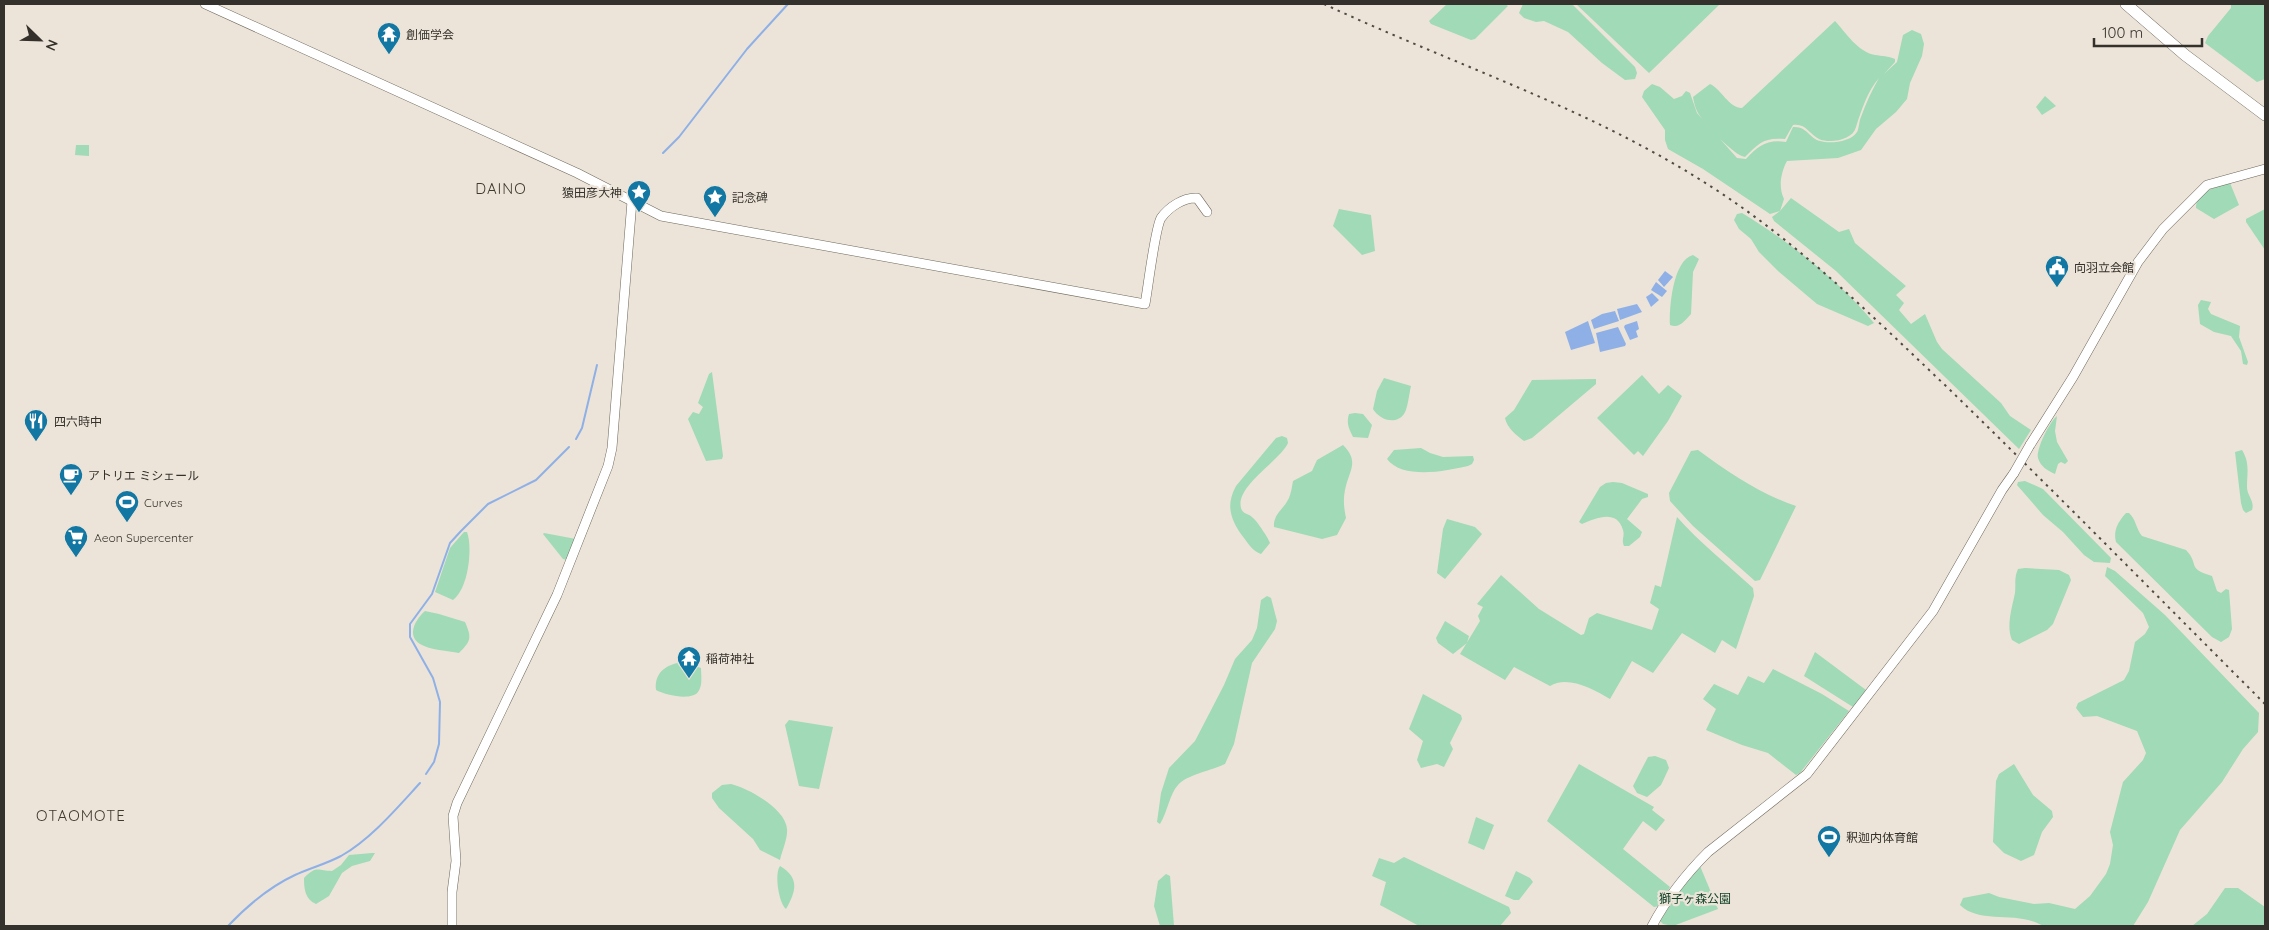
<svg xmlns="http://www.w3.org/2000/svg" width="2269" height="930" font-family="Quicksand,'Noto Sans JP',sans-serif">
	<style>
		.green { fill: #a0dab6 }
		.water { fill: #8eb0e7 }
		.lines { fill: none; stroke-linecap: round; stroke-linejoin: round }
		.stream { stroke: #8eb0e7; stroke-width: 2 }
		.tertiary-casing { stroke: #6e685d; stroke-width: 10 }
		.trunk-casing { stroke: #6e685d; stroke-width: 12 }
		.tertiary { stroke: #fff; stroke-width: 9 }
		.trunk { stroke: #fff; stroke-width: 11 }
		.rail { stroke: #4f4b45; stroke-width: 2; stroke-dasharray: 2.5 5; stroke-linecap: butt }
		.tertiary-bridge-casing { stroke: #6e685d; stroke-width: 10; stroke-linecap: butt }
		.tertiary-bridge { stroke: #fff; stroke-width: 9 }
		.labels { text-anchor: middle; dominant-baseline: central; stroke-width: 4.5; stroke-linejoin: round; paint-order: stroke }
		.poi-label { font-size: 12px; fill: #34312c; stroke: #ece4d8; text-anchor: start }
		.park-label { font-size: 12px; fill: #104329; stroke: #ece4d8 }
		.quarter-label { font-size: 15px; letter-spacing: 1px; fill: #3f392f; stroke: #ece4d8 }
	</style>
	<rect width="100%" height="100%" fill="#ece4d8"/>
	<!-- green -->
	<g class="green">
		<path d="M1447,4H1505L1508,6L1475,39L1471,40L1431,24L1429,21Z"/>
		<path d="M1523,4H1572L1635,67L1637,73L1635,79L1625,80L1602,63L1568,32L1544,21L1536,22L1524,18L1519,13Z"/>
		<path d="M1576,4H1720L1649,73Z"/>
		<path d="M2231,4H2265V79L2257,82L2205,43L2208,36L2231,8Z"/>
		<path d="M1835,21C1846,33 1858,52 1875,55C1882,56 1888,56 1895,59V62L1884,74L1897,62L1903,35L1912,30L1921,34L1924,44L1922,56L1910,83L1907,99L1896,112L1876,129L1861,150L1838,158L1787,161C1781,172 1778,187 1784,199L1780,211L1791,198L1839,232L1849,229L1855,243L1906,286L1896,295L1904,303L1899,310L1911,324L1925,314L1937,342L1942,349L2001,403L2010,416L2031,430L2019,449L1836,271L1774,221L1772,217L1780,211L1770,214L1703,169L1668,149L1665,140V130L1642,97L1644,91L1652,84L1660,87L1674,99L1682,96L1686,91L1690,93L1697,113L1737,158L1746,159C1758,146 1767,139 1786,142L1793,127C1807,126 1809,138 1820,141C1830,144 1851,142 1857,132C1859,129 1859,121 1861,117C1866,103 1872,90 1879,78C1868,90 1861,111 1856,127C1853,140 1830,144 1819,139C1809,134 1806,123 1793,125L1785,139C1764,137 1759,143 1745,157C1733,155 1705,124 1698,113C1695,108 1694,102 1693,97L1710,84C1721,89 1729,108 1742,108Z"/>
		<path d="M2045,96L2056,106L2042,115L2036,107Z"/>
		<path d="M76,145H89V156L75,155Z"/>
		<path d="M2230,183L2239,205L2214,219L2196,208C2196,191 2216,187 2230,183Z"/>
		<path d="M1339,209L1371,215L1375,251L1362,255L1333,226Z"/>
		<path d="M2265,209V250L2246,222V219Z"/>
		<path d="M1742,213C1788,241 1840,281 1874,323L1868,326L1817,304L1778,271L1759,252L1751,239L1739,229L1734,220L1737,214Z"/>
		<path d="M1693,255L1699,259L1693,272L1691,314C1685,320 1680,329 1670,325C1669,308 1673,260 1693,255Z"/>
		<path d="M2201,300L2211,302L2208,309L2211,314L2240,326L2239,337L2248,362L2247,365L2243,364L2241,351L2231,336L2214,332L2200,324L2198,305Z"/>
		<path d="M712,372L723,456L722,459L706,461L688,419L693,412L699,414L703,407L698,403L709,374Z"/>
		<path d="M1642,375L1659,394L1668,385L1682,396L1668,421L1643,456L1638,451L1634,455L1597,418Z"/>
		<path d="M1384,378L1411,386C1409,394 1408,408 1404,414C1395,426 1379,419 1373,409L1377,391Z"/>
		<path d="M1596,379V384L1532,438L1524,441C1516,435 1507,428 1505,418L1514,410L1532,380Z"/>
		<path d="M1355,413L1363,414L1372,425L1368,438L1353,437C1349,429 1346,423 1349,414Z"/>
		<path d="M2057,416L2055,431L2057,442L2068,461L2065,464L2061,462L2058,464L2055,474C2048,471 2040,466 2038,458C2036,449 2050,421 2057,416Z"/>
		<path d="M1282,436L1287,438L1288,443C1280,461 1235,486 1241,508C1243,515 1249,513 1253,518C1257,521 1269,539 1270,543L1261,554C1253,551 1249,545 1244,538C1231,521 1225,506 1236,486L1276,438Z"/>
		<path d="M1343,445C1360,462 1349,470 1345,490C1343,499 1344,509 1346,518L1337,535L1322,539L1274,527C1273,514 1284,509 1289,498C1291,493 1292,487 1293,481L1312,471L1317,460Z"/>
		<path d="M1421,448L1430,453L1443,457L1473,456L1474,460L1472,464L1468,466C1446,471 1403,480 1387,459L1394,450Z"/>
		<path d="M1698,450C1728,472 1760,494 1796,506L1760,580L1755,581L1693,526L1670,501L1669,493L1691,451Z"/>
		<path d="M2242,450C2250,463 2247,473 2247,487C2247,496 2255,501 2252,510L2246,513L2243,510L2241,503L2235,452Z"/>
		<path d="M2025,481L2043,489L2111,558L2110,563L2094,562L2084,555L2063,532L2043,515L2017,485L2018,482Z"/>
		<path d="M1613,482L1622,483L1648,494V497L1642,499L1627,519L1642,532L1640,537L1629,546H1624C1621,540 1625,536 1623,530C1617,509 1596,518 1582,524L1579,522L1600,487L1606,483Z"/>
		<path d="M2126,513H2129C2136,519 2136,529 2142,536L2186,550C2200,565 2186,568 2212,576L2217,591L2221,593L2226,589L2229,590L2232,629L2229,637L2221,642L2212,637L2116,542C2113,530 2118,522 2126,513Z"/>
		<path d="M1677,517C1700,543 1727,564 1753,588L1754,596L1736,649L1722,640L1715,653L1682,633L1653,673L1632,661L1610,699C1594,689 1567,675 1550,686L1514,667L1505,680L1460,654L1480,621L1478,616L1483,607L1477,604L1501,575L1539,609L1581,635L1584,634L1589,618L1597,613L1652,630L1659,609L1650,603L1655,585L1661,587Z"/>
		<path d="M1447,519L1475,527L1482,534L1445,579L1437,573L1443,529Z"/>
		<path d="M464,532H467C473,549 468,589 453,600L435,592L450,548Z"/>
		<path d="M544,533L576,539L568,560L563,559L543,534Z"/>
		<path d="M2107,567L2115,571L2165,615L2259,713L2258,732L2243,749L2222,782L2180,830L2148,902L2133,926H2043C2018,910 1980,925 1960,905L1963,898L1989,893L1999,897L2034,904L2049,903L2075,909L2090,896L2106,874L2110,864L2113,845L2110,832L2123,782L2143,760L2146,753L2137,731L2097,716L2083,717L2076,708L2078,703L2124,680L2129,671L2135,642L2145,634L2149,627L2143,613L2105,576Z"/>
		<path d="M2025,568L2059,570L2069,575L2071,580L2053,624L2047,630L2019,644L2012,640C2006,626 2012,608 2015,593C2016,584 2014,578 2018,569Z"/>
		<path d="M1267,596L1271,598L1277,621L1275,629L1252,663L1234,744L1225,764C1213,770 1186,775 1178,785C1170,793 1167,813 1160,824L1157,822L1161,793L1169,768L1195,741L1224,685L1235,659L1252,640L1257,628L1261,600Z"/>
		<path d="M425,611L439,614L465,622C472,638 471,641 459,653C448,651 430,650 420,644C406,635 416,619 425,611Z"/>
		<path d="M1445,621L1469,636L1467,643L1453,654L1438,643L1436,638Z"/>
		<path d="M1815,652L1866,690L1853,707L1804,676Z"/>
		<path d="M683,662L701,668C701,676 703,685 698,692C691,701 665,695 656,690C654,672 667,664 683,662Z"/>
		<path d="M1773,669L1822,694L1849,711L1800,773L1796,775L1768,753L1742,745L1706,730L1716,709L1703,699L1714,684L1738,695L1748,676L1764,683Z"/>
		<path d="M1423,694L1461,715L1462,719L1450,743L1453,749L1444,767L1437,764L1421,768L1417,760L1423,741L1409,729Z"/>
		<path d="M789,720L833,727L819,789L799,786L785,725Z"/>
		<path d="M1655,756L1666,760L1669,768L1661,785L1647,797L1637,793L1633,786L1648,757Z"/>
		<path d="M1579,764L1654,807L1652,810L1665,820L1656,831L1643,821L1623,849L1670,887L1659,906L1654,907L1547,821Z"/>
		<path d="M2014,764L2033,795L2052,811L2053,817L2042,832L2034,855L2021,861L2004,853L1993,842L1996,781L1999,774Z"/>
		<path d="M731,784C748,788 786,809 787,829C788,838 782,851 780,860L760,850L753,839L719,808L712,798V793L722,785Z"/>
		<path d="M1476,817L1494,825L1484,850L1468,843Z"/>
		<path d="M372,853H375L370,861L352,866L342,873L329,896L316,904C305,899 304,889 304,878C317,865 318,871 332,871L341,865L349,855Z"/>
		<path d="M1404,857L1509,907L1511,913L1500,926H1419L1380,905L1386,882L1372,876L1379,858L1394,863Z"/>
		<path d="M780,866C800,878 796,891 786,909C779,904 774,874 780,866Z"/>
		<path d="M1700,866L1718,909L1673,926L1663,924L1660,921L1686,881Z"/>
		<path d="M1516,871L1530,878L1533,882L1519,900H1514L1505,896Z"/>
		<path d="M1166,874L1170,876L1174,926H1160L1154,906L1158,881Z"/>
		<path d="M2225,888H2238L2265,907V926H2192L2207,914Z"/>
	</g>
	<!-- water -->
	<g class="water">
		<path d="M1665,271L1673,277L1664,287L1658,280Z"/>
		<path d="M1656,282L1667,291L1662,297L1651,290Z"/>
		<path d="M1652,293L1659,300L1651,307L1646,297Z"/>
		<path d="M1637,304L1642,312L1620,320L1617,309Z"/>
		<path d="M1615,311L1619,321L1594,329L1591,320L1602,314Z"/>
		<path d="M1588,321L1595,343L1571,350L1565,332Z"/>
		<path d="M1637,321L1639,329L1636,331L1638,337L1630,340L1624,327L1625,325Z"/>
		<path d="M1618,327L1626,344L1625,346L1600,352L1596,333Z"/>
	</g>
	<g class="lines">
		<!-- stream -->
		<g class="stream">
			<path d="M663,153L679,137L747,49L788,4"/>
			<path d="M576,439L582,428L597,365"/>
			<path d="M426,774L434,762L439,744L440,702L433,678L410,637V624L432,594L450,543L461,531L488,504L536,480L569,447"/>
			<path d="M228,926C247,906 269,887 295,875C310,868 326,864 341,856C371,839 397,808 420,783"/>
		</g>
		<!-- tertiary casing -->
		<g class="tertiary-casing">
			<g id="tertiary">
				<path d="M205,4L577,173L661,216L1145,304C1148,288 1155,228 1161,218C1169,207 1184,197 1197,198L1207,212"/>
				<path d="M2030,445L2073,377L2138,262L2163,229L2207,185L2265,169"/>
				<path d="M452,926V892L456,861L453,816L457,803L557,595L608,466L612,448L632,201"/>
				<path d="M1652,926C1667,898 1686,874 1708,852L1807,774L1933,611L2002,490L2014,473"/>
			</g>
		</g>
		<!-- trunk casing -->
		<g class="trunk-casing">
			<path id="trunk" d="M2126,4L2185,55L2265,115"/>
		</g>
		<!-- tertiary -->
		<use href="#tertiary" class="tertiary"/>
		<!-- trunk -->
		<use href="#trunk" class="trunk"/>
		<!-- rail -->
		<path class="rail" d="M1324,4C1452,64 1587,107 1707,184C1797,241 1871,315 1948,388C2055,492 2160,599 2265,704"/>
		<!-- tertiary-bridge casing -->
		<g class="tertiary-bridge-casing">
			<path id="tertiary-bridge" d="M2014,473L2030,445"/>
		</g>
		<!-- tertiary-bridge -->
		<use href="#tertiary-bridge" class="tertiary-bridge"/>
	</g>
	<!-- icons -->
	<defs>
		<g id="temple-pin" transform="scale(1.25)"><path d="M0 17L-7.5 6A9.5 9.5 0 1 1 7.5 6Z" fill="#1377a3" stroke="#ece4d8"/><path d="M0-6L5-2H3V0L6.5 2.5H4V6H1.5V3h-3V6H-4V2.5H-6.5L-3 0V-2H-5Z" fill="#fff"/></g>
		<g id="sight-pin" transform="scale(1.25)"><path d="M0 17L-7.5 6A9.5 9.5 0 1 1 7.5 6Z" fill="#1377a3" stroke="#ece4d8"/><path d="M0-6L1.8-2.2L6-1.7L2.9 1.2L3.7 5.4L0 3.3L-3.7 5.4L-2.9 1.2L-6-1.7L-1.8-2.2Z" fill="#fff"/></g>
		<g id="civic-pin" transform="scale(1.25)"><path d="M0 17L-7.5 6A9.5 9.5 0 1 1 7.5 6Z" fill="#1377a3" stroke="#ece4d8"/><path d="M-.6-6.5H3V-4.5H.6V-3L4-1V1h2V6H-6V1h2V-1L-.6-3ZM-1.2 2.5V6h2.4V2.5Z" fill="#fff"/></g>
		<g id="restaurant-pin" transform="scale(1.25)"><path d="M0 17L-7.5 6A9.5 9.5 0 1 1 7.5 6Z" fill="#1377a3" stroke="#ece4d8"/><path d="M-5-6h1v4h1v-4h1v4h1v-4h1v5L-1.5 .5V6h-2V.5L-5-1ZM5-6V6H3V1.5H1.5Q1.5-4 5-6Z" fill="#fff"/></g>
		<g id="cafe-pin" transform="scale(1.25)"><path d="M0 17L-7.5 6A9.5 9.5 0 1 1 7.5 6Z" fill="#1377a3" stroke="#ece4d8"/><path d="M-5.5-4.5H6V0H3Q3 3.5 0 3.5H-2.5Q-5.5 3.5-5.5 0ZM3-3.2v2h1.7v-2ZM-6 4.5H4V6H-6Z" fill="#fff"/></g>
		<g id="stadium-pin" transform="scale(1.25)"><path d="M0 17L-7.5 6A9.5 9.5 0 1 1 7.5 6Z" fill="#1377a3" stroke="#ece4d8"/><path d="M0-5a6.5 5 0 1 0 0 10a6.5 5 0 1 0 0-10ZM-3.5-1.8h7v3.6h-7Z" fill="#fff"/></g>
		<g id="supermarket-pin" transform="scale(1.25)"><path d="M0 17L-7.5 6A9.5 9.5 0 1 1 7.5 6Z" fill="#1377a3" stroke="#ece4d8"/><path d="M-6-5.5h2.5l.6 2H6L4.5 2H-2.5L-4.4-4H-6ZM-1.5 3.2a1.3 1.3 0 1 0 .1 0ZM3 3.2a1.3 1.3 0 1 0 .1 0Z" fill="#fff"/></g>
	</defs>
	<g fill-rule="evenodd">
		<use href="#temple-pin" x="389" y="34"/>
		<use href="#sight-pin" x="639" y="192"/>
		<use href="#sight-pin" x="715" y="197"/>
		<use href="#civic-pin" x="2057" y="267"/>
		<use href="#restaurant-pin" x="36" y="421"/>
		<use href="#cafe-pin" x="71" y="475"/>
		<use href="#stadium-pin" x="127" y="502"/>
		<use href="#supermarket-pin" x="76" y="537"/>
		<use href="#temple-pin" x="689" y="658"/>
		<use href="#stadium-pin" x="1829" y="837"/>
	</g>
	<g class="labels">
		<!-- poi labels -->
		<g class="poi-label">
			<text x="406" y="34">創価学会</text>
			<text x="622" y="192" text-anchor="end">猿田彦大神</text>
			<text x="732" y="197">記念碑</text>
			<text x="2074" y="267">向羽立会館</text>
			<text x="54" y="421">四六時中</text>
			<text x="88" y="475">アトリエ ミシェール</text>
			<text x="144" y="502">Curves</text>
			<text x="94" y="537">Aeon Supercenter</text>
			<text x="706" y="658">稲荷神社</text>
			<text x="1846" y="837">釈迦内体育館</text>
		</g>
		<!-- park labels -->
		<g class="park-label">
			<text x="1695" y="898">獅子ヶ森公園</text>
		</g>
		<!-- quarter labels -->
		<g class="quarter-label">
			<text x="501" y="188">DAINO</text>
			<text x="81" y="815">OTAOMOTE</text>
		</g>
	</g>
	<!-- border -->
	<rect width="2269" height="930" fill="none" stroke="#34312c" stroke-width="10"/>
	<!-- north arrow -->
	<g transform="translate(40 40) rotate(113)" stroke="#ece4d8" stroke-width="4" paint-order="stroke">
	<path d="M0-4L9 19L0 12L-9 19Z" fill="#34312c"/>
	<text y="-8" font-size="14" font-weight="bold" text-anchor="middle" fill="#34312c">N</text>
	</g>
	<!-- scale -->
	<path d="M2094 38v8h108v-8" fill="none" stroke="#34312c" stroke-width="2.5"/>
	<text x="2102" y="38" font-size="15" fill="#34312c" stroke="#ece4d8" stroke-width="4" paint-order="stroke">100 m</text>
</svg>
